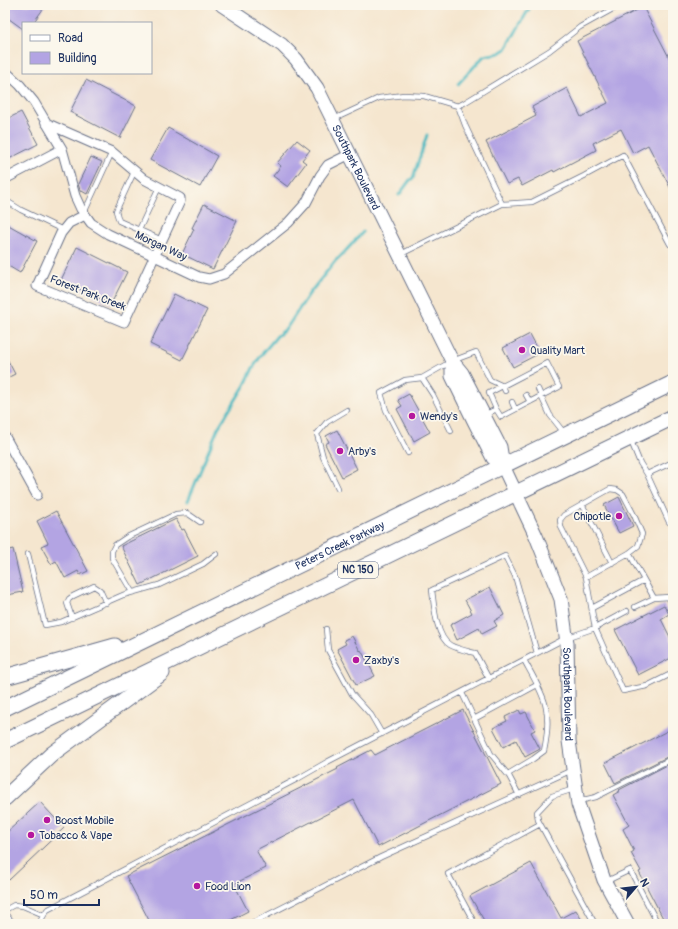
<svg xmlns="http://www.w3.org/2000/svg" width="678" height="929" viewBox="0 0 678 929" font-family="Pangolin,sans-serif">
	<rect width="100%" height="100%" fill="#fbf7ec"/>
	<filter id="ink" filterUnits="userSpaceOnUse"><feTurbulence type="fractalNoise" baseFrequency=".025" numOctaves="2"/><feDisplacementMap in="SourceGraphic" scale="8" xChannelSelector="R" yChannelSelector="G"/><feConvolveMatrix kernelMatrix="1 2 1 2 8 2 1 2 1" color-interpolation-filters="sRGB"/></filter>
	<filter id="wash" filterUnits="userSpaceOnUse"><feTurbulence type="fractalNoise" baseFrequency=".012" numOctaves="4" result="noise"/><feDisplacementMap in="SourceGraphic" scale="16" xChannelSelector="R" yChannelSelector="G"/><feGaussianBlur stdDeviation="0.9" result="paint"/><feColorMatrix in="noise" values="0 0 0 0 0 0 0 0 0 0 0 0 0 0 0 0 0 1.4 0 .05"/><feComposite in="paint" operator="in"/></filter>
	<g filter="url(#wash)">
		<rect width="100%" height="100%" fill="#f5e6cf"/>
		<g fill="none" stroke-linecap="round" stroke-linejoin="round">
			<path stroke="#47b7bf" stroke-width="3" d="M 458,84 L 484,56 L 500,53 L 506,49 L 530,7 L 532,5
				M 399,195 L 410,180 L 413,178 L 427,135
				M 188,501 L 218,428 L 245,385 L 253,368 L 262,354 L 277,336 L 286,329 L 309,294 L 336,260 L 339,258 L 363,232"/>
		</g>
		<g id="blocks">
			<path fill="#b3a4e3" d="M 5,5 L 46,5 L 33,23 L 23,23 L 23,29 L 5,16 Z
				M 643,7 L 673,65 L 673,193 L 648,145 L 633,153 L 621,129 L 593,143 L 596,150 L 554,172 L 553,170 L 522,186 L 518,179 L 507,184 L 486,142 L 536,116 L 532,107 L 567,88 L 581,117 L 608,103 L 577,41 Z
				M 86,80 L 136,106 L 120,138 L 70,112 Z
				M 21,112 L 38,144 L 5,161 L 5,120 Z
				M 168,128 L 217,156 L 200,187 L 150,160 Z
				M 297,140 L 310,150 L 302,160 L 306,163 L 288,187 L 273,176 L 281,166 L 277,163 Z
				M 91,157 L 102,162 L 87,194 L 80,190 L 78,184 Z
				M 204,204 L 237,221 L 213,269 L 182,254 L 194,229 L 192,228 Z
				M 5,223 L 37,241 L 20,273 L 5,264 Z
				M 77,247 L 127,272 L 111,304 L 61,280 Z
				M 174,294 L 207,310 L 182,360 L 150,344 Z
				M 530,334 L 540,353 L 513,367 L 503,348 Z
				M 5,355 L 15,374 L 5,379 Z
				M 409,394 L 430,432 L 414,441 L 397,409 L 402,406 L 398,400 Z
				M 337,430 L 357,469 L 342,477 L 325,444 L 329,442 L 326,436 Z
				M 619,497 L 633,526 L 619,533 L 604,505 Z
				M 56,511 L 88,571 L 80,575 L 78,571 L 65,578 L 56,561 L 51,564 L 41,546 L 48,543 L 37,521 Z
				M 176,519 L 182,530 L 184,529 L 198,556 L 140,585 L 121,546 Z
				M 13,549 L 23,592 L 7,595 L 5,587 L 5,551 Z
				M 490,587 L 504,615 L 494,621 L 497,626 L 482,634 L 479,628 L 457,640 L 450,625 L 472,613 L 465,600 Z
				M 664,605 L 669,614 L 661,619 L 673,643 L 673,657 L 638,675 L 615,630 Z
				M 352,636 L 360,651 L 361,650 L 375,676 L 356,685 L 337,649 L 346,644 L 344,640 Z
				M 463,710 L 501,784 L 378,847 L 354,800 L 256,850 L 266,868 L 234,884 L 248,911 L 223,924 L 151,924 L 126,876 L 338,769 L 337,768 L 371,750 L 375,755 Z
				M 519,710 L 521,714 L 526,712 L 535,730 L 531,732 L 540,749 L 525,757 L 516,740 L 503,747 L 493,728 L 507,721 L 505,717 Z
				M 673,728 L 673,754 L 615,783 L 605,763 Z
				M 673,762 L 673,924 L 666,924 L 639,872 L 641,871 L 631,853 L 634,851 L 623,829 L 629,825 L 613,795 L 620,791 L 619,790 Z
				M 40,802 L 64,828 L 9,880 L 5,876 L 5,834 Z
				M 531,863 L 561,918 L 576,910 L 584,924 L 486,924 L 470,896 Z"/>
		</g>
	</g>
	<g filter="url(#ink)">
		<use href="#blocks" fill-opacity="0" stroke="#676f86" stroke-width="1"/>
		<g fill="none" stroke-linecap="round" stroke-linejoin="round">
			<defs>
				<path id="lane" d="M 458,106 L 465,125 L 502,204
					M 334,119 L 379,98 L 404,95 L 424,96 L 458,106 L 464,103 L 549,51 L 580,27 L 620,5
					M 134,172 L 116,211 L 119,221 L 162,240
					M 5,200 L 21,210 L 63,230
					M 84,213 L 112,152
					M 139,230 L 159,187
					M 401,254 L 502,204 L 532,202 L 584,176 L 623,155 L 670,244
					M 422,378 L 452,361 L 476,352 L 490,380 L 503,386 L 505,391
					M 526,395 L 530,402
					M 512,402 L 515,409
					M 496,409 L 489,393 L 547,363 L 559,387 L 541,396 L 538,389
					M 485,415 L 496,409 L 501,417 L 541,396 L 550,415 L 565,434
					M 631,441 L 640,463 L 647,474 L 673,462
					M 408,453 L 386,410 L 381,393 L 405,380 L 422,378 L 433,395 L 451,431
					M 647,474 L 669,522 L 673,523
					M 338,488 L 323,457 L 317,434 L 327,422 L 347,410
					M 582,504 L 612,563
					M 629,553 L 654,598
					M 28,554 L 45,625 L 61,622 L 123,595 L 159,585 L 203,564 L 216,554
					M 586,577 L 629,553 L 638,546 L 642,534 L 634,515 L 623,494 L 617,490 L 610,489 L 564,515 L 560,520 L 561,527 L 586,577 L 595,628 L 623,691 L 647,686 L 673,673
					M 132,592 L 112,558 L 112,551 L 115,545 L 127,537 L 176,514 L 187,513 L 200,522
					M 635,607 L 654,598 L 669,597 L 673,607
					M 592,608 L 644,580
					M 72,618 L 67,603 L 69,599 L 73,596 L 94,586 L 100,590 L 106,603
					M 326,629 L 328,650 L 352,694 L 371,715 L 382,734
					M 489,679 L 475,653 C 467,651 457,649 450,645 C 436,637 434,605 432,590 L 505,556 L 515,576 L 537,653
					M 462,693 L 491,754 L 509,776 L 519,795
					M 474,719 L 537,685
					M 508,774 L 533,759 L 544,751 C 547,737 549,722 546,708 C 544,694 531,673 524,660
					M 574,789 L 552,796 L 537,812 L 538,820 L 595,924
					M 579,801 L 596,797 L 673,758
					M 607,881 L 630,870 L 658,924
					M 5,910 L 14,905 L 23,906 L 44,915
					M 5,914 L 14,924
					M 41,924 L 41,920 L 47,910 L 299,778 L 327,762 L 566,638 L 595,628 L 627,611
					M 250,924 L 381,857 L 572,770
					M 475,924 L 448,874 L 540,824"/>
				<path id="street" d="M 5,71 L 20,85 L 34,102 L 62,149 L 75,196 L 81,209 L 91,223 L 108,234 L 199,277 L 209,279 L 224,274 L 288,223 L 306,203 L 320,176 L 328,165 L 350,154
					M 46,123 L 112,152 L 144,179 L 180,198 L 180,201 L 124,322 L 37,286 L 61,233 L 69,223 L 85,215
					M 5,179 L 62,149
					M 5,437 L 37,495"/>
				<g id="secondary">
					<path id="s1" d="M 222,5 L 282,45 L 296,59 L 317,88 L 452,361 L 462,373 L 500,447 L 503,466 L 536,536 L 561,599 L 567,643 L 569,741 L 578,804 L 604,880 L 628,924"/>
					<path d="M 452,361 L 452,376 L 474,421 L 493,458 L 503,466"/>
				</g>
				<g id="primary">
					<path d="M 5,677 L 115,646"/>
					<path id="s2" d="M 5,708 L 673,383"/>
					<path d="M 5,741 L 673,417"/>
					<path d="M 5,798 L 52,754 L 162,673"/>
				</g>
			</defs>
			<use href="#lane" stroke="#676f86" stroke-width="6"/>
			<use href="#street" stroke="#676f86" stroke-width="11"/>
			<use href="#secondary" stroke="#676f86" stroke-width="15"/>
			<use href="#primary" stroke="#676f86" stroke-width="17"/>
			<use href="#lane" stroke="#fff" stroke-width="4.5"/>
			<use href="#street" stroke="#fff" stroke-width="9"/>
			<use href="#secondary" stroke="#fff" stroke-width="13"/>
			<use href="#primary" stroke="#fff" stroke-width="15"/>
		</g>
	</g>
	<g fill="#b5179e" stroke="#fbf7ec" stroke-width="1.5">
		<circle cx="522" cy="350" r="4"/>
		<circle cx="412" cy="416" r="4"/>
		<circle cx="340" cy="451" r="4"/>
		<circle cx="619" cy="516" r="4"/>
		<circle cx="356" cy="660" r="4"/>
		<circle cx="47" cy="820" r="4"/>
		<circle cx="31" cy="835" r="4"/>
		<circle cx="197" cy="886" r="4"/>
	</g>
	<g text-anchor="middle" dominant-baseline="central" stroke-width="3.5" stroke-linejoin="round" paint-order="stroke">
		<rect fill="#fbf7ec" stroke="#5e6b89" stroke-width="1" x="338" y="562" width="40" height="16" rx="3"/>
		<g font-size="10" font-weight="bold" fill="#1b2f5e">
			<text x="358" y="570">NC 150</text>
		</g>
		<g font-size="11" fill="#1b2f5e" stroke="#fbf7ec">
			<text stroke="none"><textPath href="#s1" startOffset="216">Southpark Boulevard</textPath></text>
			<text transform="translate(161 246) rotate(25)">Morgan Way</text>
			<text transform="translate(88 293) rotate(21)">Forest Park Creek</text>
			<text stroke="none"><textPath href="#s2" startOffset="372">Peters Creek Parkway</textPath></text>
			<text stroke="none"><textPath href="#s1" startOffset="791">Southpark Boulevard</textPath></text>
		</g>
		<g font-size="11" fill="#1b2f5e" stroke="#fbf7ec" text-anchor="start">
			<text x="530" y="350">Quality Mart</text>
			<text x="420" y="416">Wendy's</text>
			<text x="348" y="451">Arby's</text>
			<text x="611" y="516" text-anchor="end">Chipotle</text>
			<text x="364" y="660">Zaxby's</text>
			<text x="55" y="820">Boost Mobile</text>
			<text x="39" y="835">Tobacco &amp; Vape</text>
			<text x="205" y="886">Food Lion</text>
		</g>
	</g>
	<rect width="678" height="929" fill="none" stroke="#fbf7ec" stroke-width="20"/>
	<rect x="22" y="22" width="130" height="52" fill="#fbf7ec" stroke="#a1a7b3"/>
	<rect x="30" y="35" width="20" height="6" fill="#ffffff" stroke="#a1a7b3"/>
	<text x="58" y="42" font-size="12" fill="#1b2f5e">Road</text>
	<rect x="30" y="52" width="20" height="12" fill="#b3a4e3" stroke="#a1a7b3"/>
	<text x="58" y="62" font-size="12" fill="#1b2f5e">Building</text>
	<g transform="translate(636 887) rotate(62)" stroke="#fbf7ec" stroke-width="3" paint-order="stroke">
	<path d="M0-3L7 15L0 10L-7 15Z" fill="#1b2f5e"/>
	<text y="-6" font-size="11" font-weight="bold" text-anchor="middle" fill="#1b2f5e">N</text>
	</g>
	<path d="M24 899v6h75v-6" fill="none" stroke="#1b2f5e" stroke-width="2"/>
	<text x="30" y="899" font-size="12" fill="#1b2f5e" stroke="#fbf7ec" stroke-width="3" paint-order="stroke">50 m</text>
</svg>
